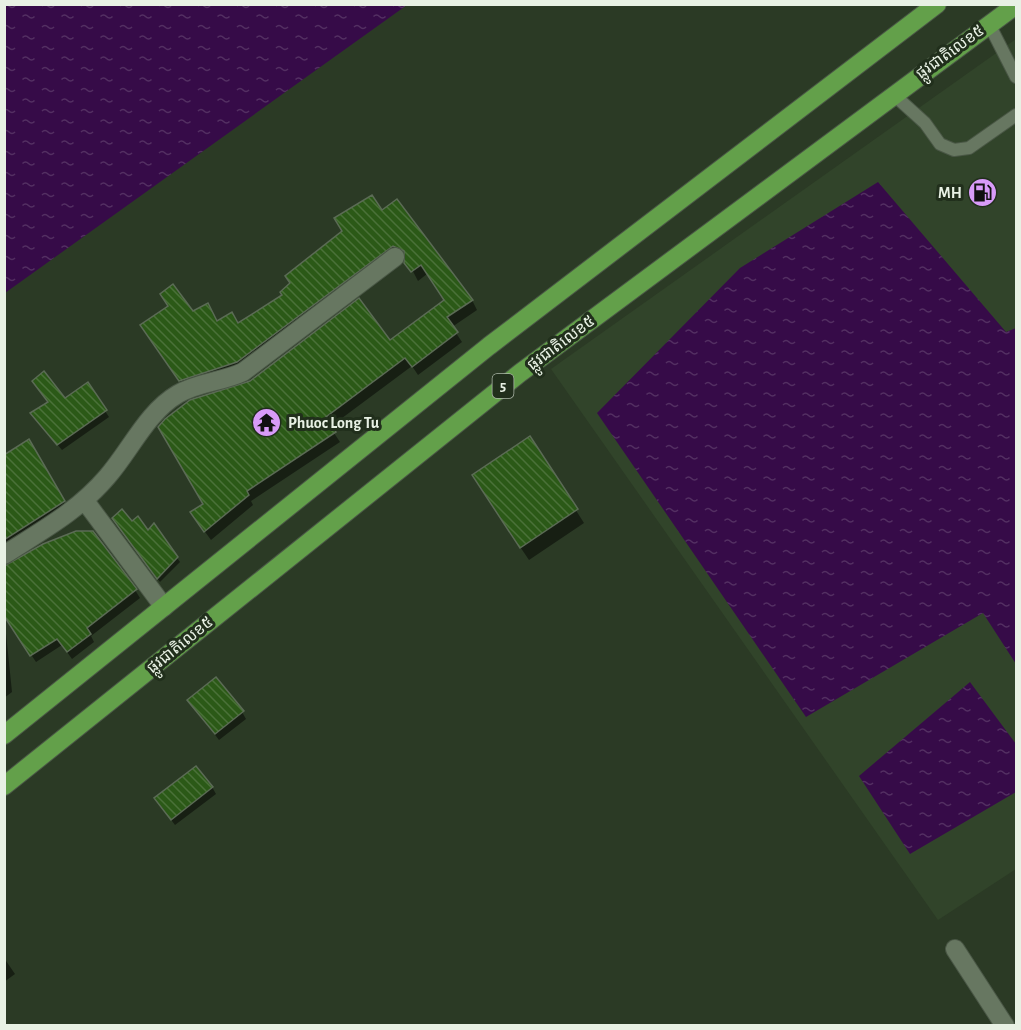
<svg xmlns="http://www.w3.org/2000/svg" width="1021" height="1030" viewBox="0 0 1021 1030" font-family="'Alegreya Sans','Noto Sans Khmer',sans-serif">
	<defs>
		<pattern id="water-ripples" width="26" height="14" patternUnits="userSpaceOnUse" patternTransform="scale(1.5)"><rect width="26" height="14" fill="#360b48"/><path d="M2 4q2-2 4 0t4 0M15 11q2-2 4 0t4 0" fill="none" stroke="#532f62"/></pattern>
		<pattern id="building-back-hatch" width="6" height="6" patternUnits="userSpaceOnUse" patternTransform="scale(1.5)"><rect width="6" height="6" fill="#2b5917"/><path d="M-1 5l2 2M0 0l6 6M5-1l2 2" fill="none" stroke="#4a7139"/></pattern>
	</defs>
	<rect width="100%" height="100%" fill="#2b3a25"/>
	<path fill="#31442a" d="M 1016,39 L 1016,869 L 938,920 L 551,369 Z"/>
	<path fill="url(#water-ripples)" d="M 5,4 L 407,4 L 407,5 L 5,293 Z
		M 878,182 L 1006,332 L 1016,328 L 1016,664 L 983,613 L 806,717 L 597,413 L 740,268 Z
		M 970,682 L 1016,744 L 1016,792 L 910,854 L 859,776 Z"/>
	<path fill="#0007" d="M 382,212 L 472,300 L 477,310 L 452,327 L 462,342 L 418,375 L 412,366 L 330,427 L 340,442 L 251,501 L 253,505 L 211,540 L 198,522 L 205,504 L 390,342 L 445,301 L 427,274 L 418,281 L 406,258 L 399,255 L 243,372 L 185,390 L 148,335 L 169,307 L 217,322 L 238,325 L 283,295 Z
		M 65,400 L 105,411 L 109,417 L 62,450 L 36,419 Z
		M 530,438 L 584,523 L 529,560 L 481,489 Z
		M 28,441 L 68,509 L 4,549 L 4,469 Z
		M 116,523 L 131,523 L 148,532 L 154,526 L 180,562 L 160,582 Z
		M 135,590 L 140,598 L 91,636 L 94,642 L 72,659 L 62,645 L 36,662 L 4,614 Z
		M 4,614 L 12,692 L 4,698 Z
		M 193,706 L 242,712 L 246,719 L 219,740 Z
		M 212,787 L 216,794 L 175,825 L 160,805 Z
		M 4,958 L 15,974 L 4,982 Z"/>
	<path fill="url(#building-back-hatch)" stroke="#5b6b55" stroke-width="1.5" d="M 372,195 L 382,210 L 397,199 L 473,300 L 447,317 L 458,332 L 412,367 L 405,358 L 326,417 L 336,432 L 247,491 L 249,495 L 204,532 L 190,512 L 203,504 L 158,427 L 165,419 L 190,400 L 250,381 L 359,298 L 390,340 L 444,300 L 421,265 L 411,272 L 404,263 L 404,251 L 393,246 L 237,362 L 179,381 L 140,325 L 168,306 L 160,294 L 173,284 L 193,311 L 208,303 L 217,321 L 232,312 L 238,323 L 282,295 L 280,292 L 290,283 L 285,276 L 342,231 L 334,218 Z
		M 44,371 L 65,398 L 88,382 L 107,410 L 57,445 L 30,413 L 48,402 L 32,381 Z
		M 530,436 L 578,509 L 520,548 L 472,475 Z
		M 29,439 L 65,501 L 4,540 L 4,455 Z
		M 122,509 L 132,521 L 138,516 L 148,530 L 154,523 L 178,557 L 157,579 L 112,518 Z
		M 76,531 L 93,531 L 137,589 L 87,628 L 91,634 L 67,652 L 57,639 L 30,656 L 4,616 L 4,566 L 43,544 Z
		M 216,677 L 244,711 L 215,734 L 187,700 Z
		M 196,766 L 213,787 L 171,820 L 154,798 Z"/>
	<g fill="none" stroke-linecap="round" stroke-linejoin="round">
		<defs>
			<path id="service" d="M 989,24 L 1016,77
				M 893,94 L 925,123 L 940,144 L 954,150 L 969,148 L 1016,115"/>
			<path id="minor" d="M 85,501 L 164,607
				M 4,555 C 41,531 78,511 107,477 C 130,451 147,412 178,394 C 198,382 222,382 243,372 L 395,257
				M 955,949 L 1005,1026"/>
			<path id="trunk" d="M 4,735 L 489,346 L 937,4
				M 4,786 L 520,373 L 1016,5"/>
		</defs>
		<use href="#service" stroke="#4a5746" stroke-width="14"/>
		<use href="#minor" stroke="#4a5746" stroke-width="20"/>
		<use href="#trunk" stroke="#4a5746" stroke-width="20"/>
		<use href="#service" stroke="#677761" stroke-width="12"/>
		<use href="#minor" stroke="#677761" stroke-width="18"/>
		<use href="#trunk" stroke="#63a04a" stroke-width="18"/>
	</g>
	<defs>
		<symbol id="fuel-disc" viewBox="-11 -11 22 22"><circle r="9.5" fill="#d89bf8" stroke="#212f1c"/><path d="M-5.5-6h7V0h2V4h1.3V-2.5L3-4.5l.8-.8L6-3V5H2.5V1h-1V6h-7ZM-4.2-4.7v3.2H.2V-4.7Z" fill="#111"/></symbol>
		<symbol id="temple-disc" viewBox="-11 -11 22 22"><circle r="9.5" fill="#d89bf8" stroke="#212f1c"/><path d="M0-6L5-2H3V0L6.5 2.5H4V6H1.5V3h-3V6H-4V2.5H-6.5L-3 0V-2H-5Z" fill="#111"/></symbol>
	</defs>
	<g fill-rule="evenodd">
		<use href="#fuel-disc" x="966" y="176" width="33" height="33"/>
		<use href="#temple-disc" x="250" y="406" width="33" height="33"/>
	</g>
	<g text-anchor="middle" dominant-baseline="central" stroke-width="6" stroke-linejoin="round" paint-order="stroke">
		<rect fill="#212f1c" stroke="#acb7a8" stroke-width="1.5" x="492.5" y="374" width="21" height="24" rx="4.5"/>
		<g font-size="15" font-weight="bold" fill="#e8f1e4">
			<text x="503" y="386">5</text>
		</g>
		<g font-size="16" fill="#e8f1e4" stroke="#212f1c">
			<text transform="translate(950 52) rotate(-36)">ផ្លូវជាតិលេខ៥</text>
			<text transform="translate(561 343) rotate(-37)">ផ្លូវជាតិលេខ៥</text>
			<text transform="translate(180 645) rotate(-39)">ផ្លូវជាតិលេខ៥</text>
		</g>
		<g font-size="16" font-weight="bold" fill="#e8f1e4" stroke="#212f1c" text-anchor="end">
			<text x="962" y="193">MH</text>
			<text x="288" y="423" text-anchor="start">Phuoc Long Tu</text>
		</g>
	</g>
	<rect width="1021" height="1030" fill="none" stroke="#e8f1e4" stroke-width="12"/>
</svg>
